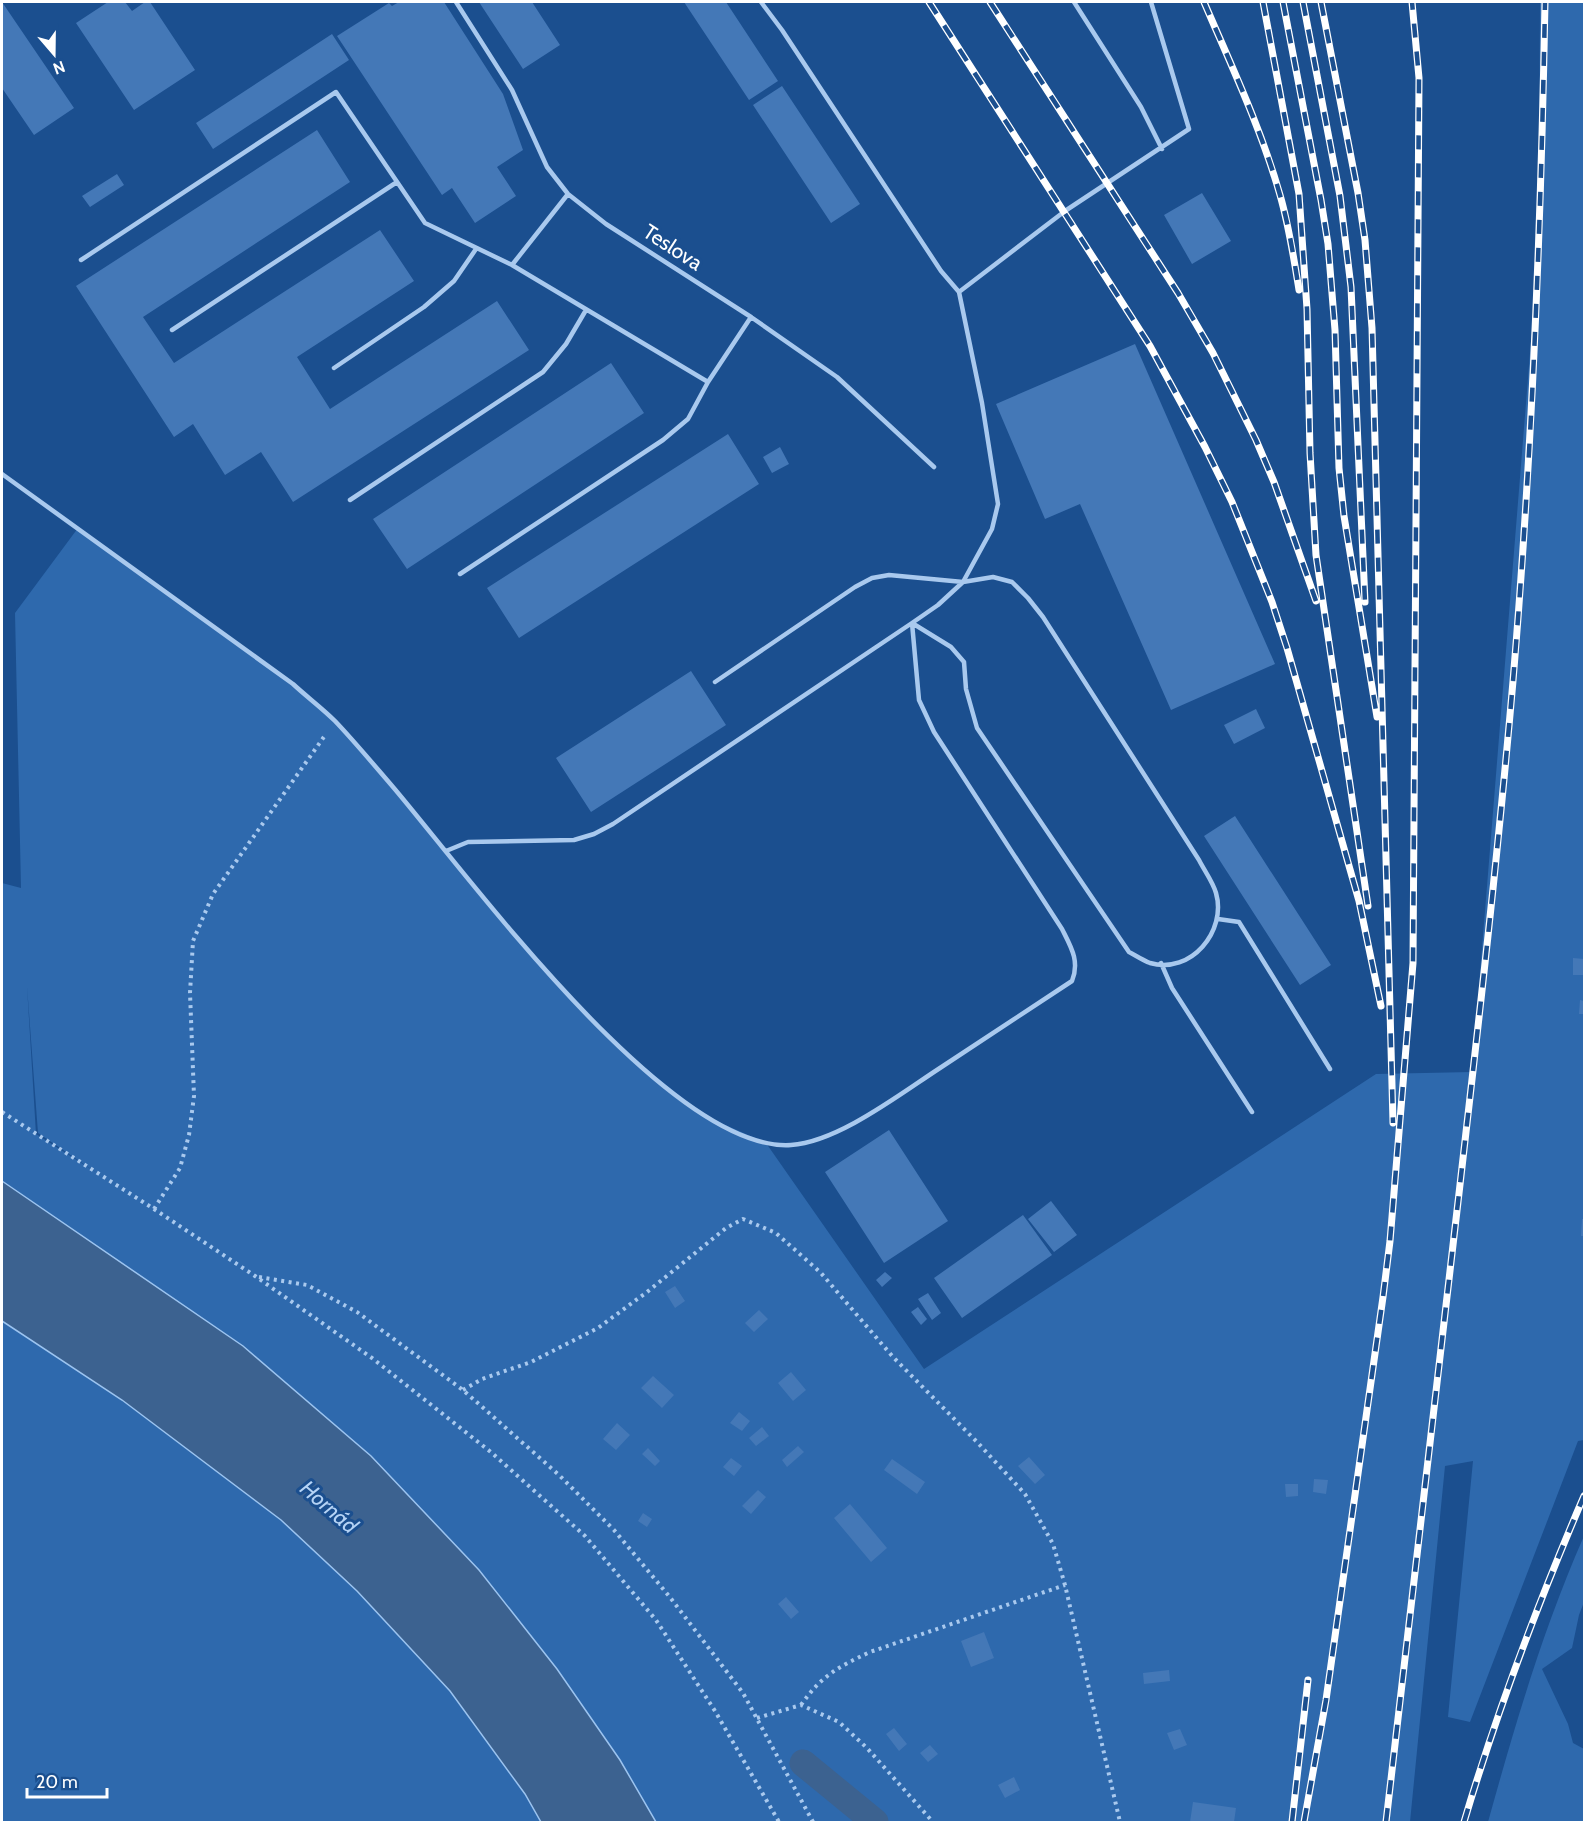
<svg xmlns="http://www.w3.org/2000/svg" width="1586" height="1824" viewBox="0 0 1586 1824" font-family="Cabin,sans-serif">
	<rect width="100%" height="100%" fill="#1b4f8f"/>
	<path fill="#2e69ad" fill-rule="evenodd" d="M 1540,2 L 1584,2 L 1584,1440 L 1578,1441 L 1470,1722 L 1448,1717 L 1473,1461 L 1445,1466 L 1410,1822 L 656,1822 L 620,1760 L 479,1570 L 371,1456 L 243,1346 L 2,1181 L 2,883 L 21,888 L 15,613 L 78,528 L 293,684 L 335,721 L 540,964 L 609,1039 L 705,1116 L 766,1143 L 924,1369 L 1376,1074 L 1472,1072 L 1539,242 ZM 27,986 L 38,1133 L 97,1173 L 36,1134 Z
		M 2,1321 L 122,1400 L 281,1520 L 357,1591 L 450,1691 L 525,1794 L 541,1822 L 2,1822 Z
		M 1584,1536 L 1584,1602 L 1579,1615 L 1572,1648 L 1542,1669 L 1568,1724 L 1573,1743 L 1584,1749 L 1584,1822 L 1488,1822 C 1515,1725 1543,1629 1584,1536 Z"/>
	<path fill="#3c6290" stroke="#9cc4f0" stroke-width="1.5" d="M 2,1181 L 243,1346 L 371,1456 L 479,1570 L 557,1669 L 620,1760 L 656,1822 L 541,1822 L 525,1794 L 450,1691 L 357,1591 L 281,1520 L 122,1400 L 2,1321 Z"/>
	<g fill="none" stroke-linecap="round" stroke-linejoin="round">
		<path stroke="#3c6290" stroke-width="27" d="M 803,1763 L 875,1822"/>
	</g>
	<path fill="#4478b7" d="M 2,2 L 74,108 L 34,135 L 2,88 Z
		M 108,2 L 125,2 L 132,11 L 145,2 L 150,2 L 195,70 L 134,110 L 76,23 Z
		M 399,2 L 444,2 L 503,94 L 523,150 L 497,167 L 516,196 L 475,223 L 452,188 L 442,195 L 337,36 L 389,3 L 392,6 Z
		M 479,2 L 532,2 L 560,45 L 523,69 Z
		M 684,2 L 726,2 L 778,81 L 749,100 Z
		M 332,34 L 349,60 L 213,149 L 196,123 Z
		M 782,86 L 860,204 L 831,223 L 753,105 Z
		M 317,130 L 350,182 L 143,317 L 174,363 L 380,230 L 414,281 L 297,357 L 330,409 L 497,301 L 529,350 L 293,502 L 261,452 L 225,475 L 193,424 L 174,437 L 76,286 Z
		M 117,174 L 124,185 L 90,207 L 82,196 Z
		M 1202,193 L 1231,241 L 1192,264 L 1164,215 Z
		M 1135,344 L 1275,664 L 1171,710 L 1080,504 L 1045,519 L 996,404 Z
		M 611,363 L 644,413 L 407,569 L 373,519 Z
		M 728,434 L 759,484 L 519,638 L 487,588 Z
		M 780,447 L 789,464 L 772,473 L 763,457 Z
		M 691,671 L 726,725 L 591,812 L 556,758 Z
		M 1256,709 L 1265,728 L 1234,744 L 1224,725 Z
		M 1235,816 L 1331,965 L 1300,985 L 1204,836 Z
		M 1573,958 L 1584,959 L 1584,975 L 1573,975 Z
		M 1580,1000 L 1584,1001 L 1584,1014 L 1579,1014 Z
		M 889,1130 L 948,1221 L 884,1263 L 825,1172 Z
		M 1051,1201 L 1077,1235 L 1054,1252 L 1028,1219 Z
		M 1023,1215 L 1052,1255 L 962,1318 L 934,1278 Z
		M 1582,1219 L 1584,1219 L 1584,1236 L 1581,1236 Z
		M 885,1272 L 892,1278 L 882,1287 L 876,1280 Z
		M 675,1286 L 685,1301 L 675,1308 L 665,1292 Z
		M 928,1293 L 941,1313 L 932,1320 L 918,1299 Z
		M 918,1307 L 927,1319 L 921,1325 L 911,1312 Z
		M 759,1310 L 768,1319 L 754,1332 L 745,1323 Z
		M 791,1372 L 806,1390 L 793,1401 L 778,1383 Z
		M 653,1376 L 674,1395 L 662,1408 L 641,1388 Z
		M 739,1412 L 750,1421 L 742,1431 L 730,1423 Z
		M 617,1423 L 630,1435 L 616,1450 L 603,1439 Z
		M 762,1427 L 769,1436 L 756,1446 L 749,1438 Z
		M 798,1446 L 804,1452 L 787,1467 L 782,1460 Z
		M 648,1448 L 660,1461 L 655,1466 L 642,1454 Z
		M 1029,1457 L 1045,1475 L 1035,1484 L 1018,1466 Z
		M 731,1458 L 742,1466 L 734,1476 L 723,1467 Z
		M 892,1459 L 925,1482 L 917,1494 L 884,1470 Z
		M 1314,1479 L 1328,1480 L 1326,1494 L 1313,1492 Z
		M 1285,1484 L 1298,1484 L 1298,1496 L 1286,1497 Z
		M 758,1490 L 766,1497 L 751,1514 L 742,1506 Z
		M 850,1504 L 887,1548 L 871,1562 L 834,1518 Z
		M 643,1513 L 652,1519 L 647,1527 L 638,1521 Z
		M 786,1597 L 799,1612 L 791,1619 L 778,1604 Z
		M 984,1632 L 994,1658 L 971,1667 L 961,1641 Z
		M 1169,1670 L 1170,1681 L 1144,1684 L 1143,1673 Z
		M 894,1728 L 907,1744 L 899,1751 L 886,1734 Z
		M 1180,1729 L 1187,1745 L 1174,1750 L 1167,1733 Z
		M 930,1745 L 938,1754 L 928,1762 L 920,1753 Z
		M 1014,1777 L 1020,1790 L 1005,1798 L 998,1785 Z
		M 1193,1802 L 1236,1808 L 1234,1822 L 1190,1822 Z"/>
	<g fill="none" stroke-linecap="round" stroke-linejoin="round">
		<path stroke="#a9c9ee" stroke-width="4" stroke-dasharray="3 4.5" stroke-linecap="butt" d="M 2,1112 L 154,1209 L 255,1276 L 372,1358 L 492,1453 L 585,1536 L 656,1620 L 715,1711 L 779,1822
			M 154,1209 L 180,1168 L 189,1135 L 194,1096 L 190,993 L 193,941 L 213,894 L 326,734
			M 259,1277 L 307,1285 L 357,1312 L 463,1390 L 559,1475 L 614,1530 L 669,1596 L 743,1693 L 813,1822
			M 463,1390 L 482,1379 L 531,1362 L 598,1328 L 647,1292 L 726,1228 L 743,1219 L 776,1233 L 821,1273 L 893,1357 L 978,1443 L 1025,1494 L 1053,1544 L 1065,1585 L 1120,1822
			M 801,1705 C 821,1676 838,1667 870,1652 L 1065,1585
			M 757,1718 L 801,1705 L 839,1722 L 867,1748 L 933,1822"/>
		<path stroke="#a9c9ee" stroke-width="4.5" d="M 456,2 L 512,90 L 547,167 L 568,194 L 606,224 L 751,317 L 837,377 L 934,467
			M 1074,2 L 1141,107 L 1162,149
			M 81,260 L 336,92 L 425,223 L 512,265 L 568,194
			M 959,292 L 1065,211 L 1189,129 L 1151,2
			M 172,330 L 397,182
			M 334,368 L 424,307 L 454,281 L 476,249
			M 708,382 L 751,317
			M 2,474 L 293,684 C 307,697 322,708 335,721 C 355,742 374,765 393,787 C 468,875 670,1153 791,1145 C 838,1142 900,1094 940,1068 C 984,1039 1028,1010 1072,981 C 1080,961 1071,947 1062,929 L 934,732 L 919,700 L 912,623 L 938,605 L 963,582 L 992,529 L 998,504 L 982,403 L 959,292 L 941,271 L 782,30 L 761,2
			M 350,500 L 543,372 L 566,344 L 586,310
			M 460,574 L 663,440 L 688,419 L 708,382 L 512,265
			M 446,851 L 468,842 L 574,840 L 594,834 L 613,824 L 912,623 L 951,647 L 964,662 L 966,689 L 977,728 L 1129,952 C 1135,955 1142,960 1150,963 C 1191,975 1227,931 1216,893 C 1213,882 1204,870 1199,860 L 1043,617 L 1028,598 L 1012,582 L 993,577 L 963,582 L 889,575 L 872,578 L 855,587 L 715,682
			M 1218,919 L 1239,922 L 1330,1069
			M 1161,963 L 1172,988 L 1252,1112"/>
		<defs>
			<path id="rail" d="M 929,2 L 1150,346 L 1205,447 L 1232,502 L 1272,602 L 1287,648 L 1359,901 L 1381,1006
				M 990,2 L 1178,293 L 1213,353 L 1256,440 L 1274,482 L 1316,601
				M 1204,2 C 1231,65 1261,128 1280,195 C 1289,226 1294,259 1299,290
				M 1263,2 L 1299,194 L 1307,309 L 1310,453 L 1316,555 L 1368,906
				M 1283,2 L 1321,200 L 1328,244 L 1335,330 L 1339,468 L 1344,516 L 1377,717
				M 1303,2 L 1340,196 L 1351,287 L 1365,602
				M 1321,2 L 1358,193 L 1365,240 L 1372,328 L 1393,1123
				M 1292,1822 L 1308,1680
				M 1304,1822 L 1326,1700 L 1383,1297 L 1390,1241 L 1413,963 L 1419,78 L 1412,2
				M 1386,1822 C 1410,1616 1434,1409 1458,1202 C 1478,1028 1498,855 1513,681 C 1532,455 1541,228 1545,2
				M 1464,1822 C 1497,1711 1538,1603 1584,1496"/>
		</defs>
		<use href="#rail" stroke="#fff" stroke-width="7"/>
		<use href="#rail" stroke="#1b4f8f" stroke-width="4.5" stroke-dasharray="14" stroke-linecap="butt"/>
	</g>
	<g text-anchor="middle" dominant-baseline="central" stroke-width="6" stroke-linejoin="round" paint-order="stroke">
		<g font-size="21" fill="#fff" stroke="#1b4f8f">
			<text transform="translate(673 247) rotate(33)">Teslova</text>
		</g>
		<g font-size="22" font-style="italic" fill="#b5d3f5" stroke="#1b4f8f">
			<text transform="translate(329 1507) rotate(41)">Hornád</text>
		</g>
	</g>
	<rect width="1586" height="1824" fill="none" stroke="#ffffff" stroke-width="6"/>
	<g transform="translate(54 54) rotate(160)" stroke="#1b4f8f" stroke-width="4.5" paint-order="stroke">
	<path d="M0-4.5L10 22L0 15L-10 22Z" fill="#ffffff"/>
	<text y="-9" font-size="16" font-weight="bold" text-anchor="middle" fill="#ffffff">N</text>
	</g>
	<path d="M27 1788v9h80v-9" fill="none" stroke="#ffffff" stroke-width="3"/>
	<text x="36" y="1788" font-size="18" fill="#ffffff" stroke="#1b4f8f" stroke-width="4.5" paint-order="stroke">20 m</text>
</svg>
